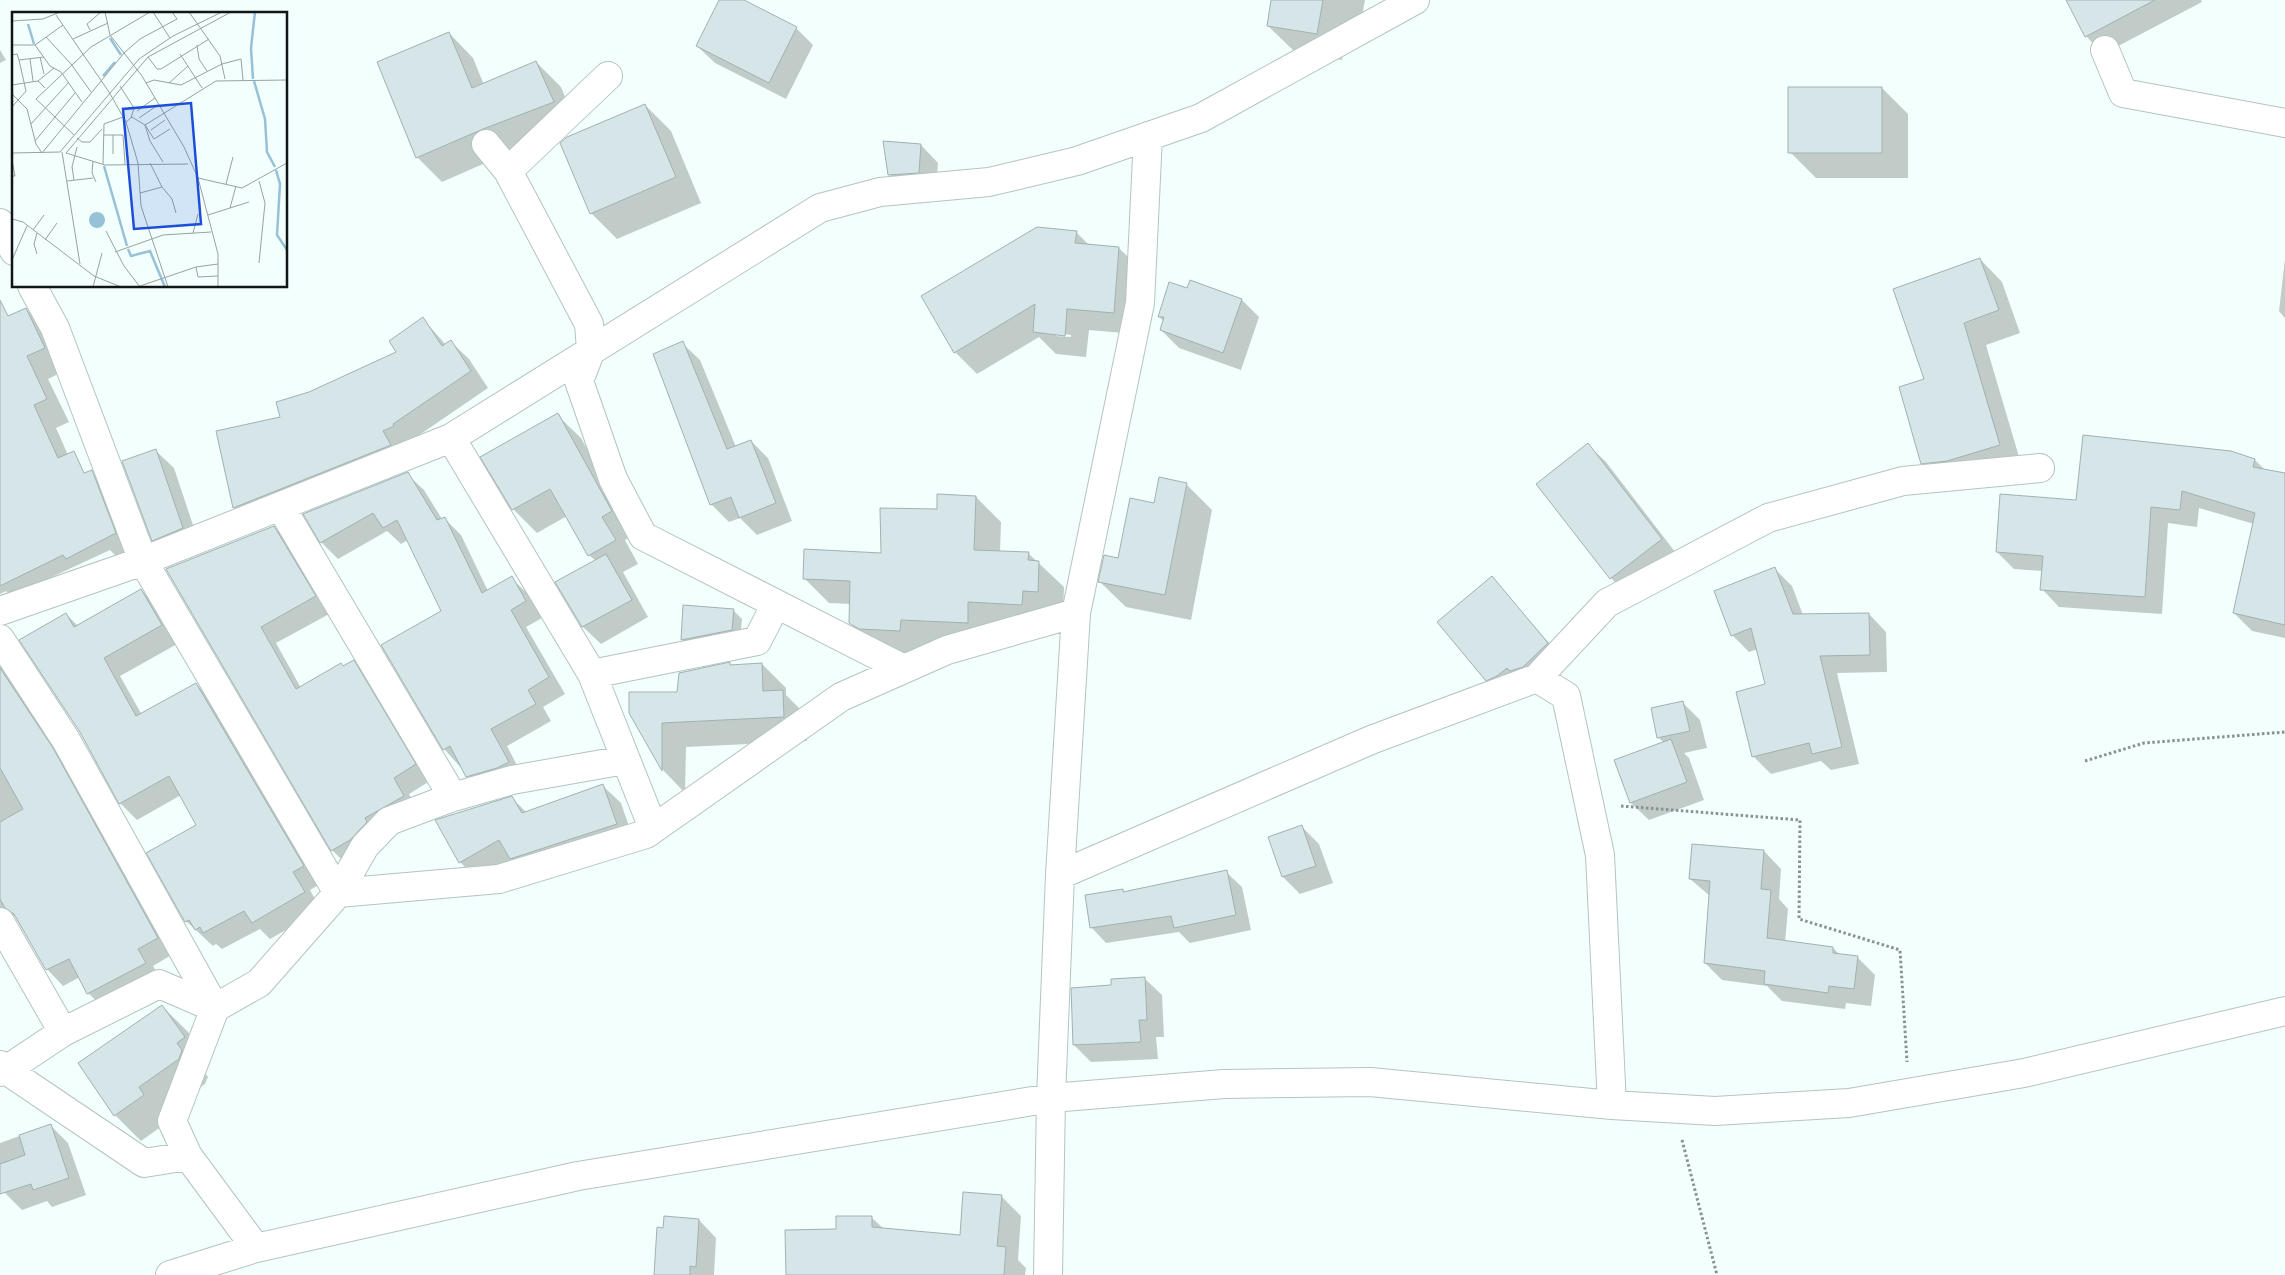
<svg xmlns="http://www.w3.org/2000/svg" width="2285" height="1275" viewBox="0 0 2285 1275" font-family="'DM Sans',sans-serif">
	<rect width="100%" height="100%" fill="#f2fffc"/>
	<path fill="#0003" fill-rule="evenodd" d="M 720,0 L 741,0 L 796,28 L 813,45 L 786,99 L 715,63 L 697,46 Z
		M 1272,0 L 1365,0 L 1360,27 L 1348,25 L 1342,60 L 1294,51 L 1268,26 Z
		M 2067,0 L 2201,0 L 2202,2 L 2103,54 L 2086,36 Z
		M 449,33 L 473,58 L 484,85 L 536,62 L 561,87 L 577,126 L 508,153 L 442,182 L 417,157 Z
		M 0,50 L 6,60 L 0,63 Z
		M 1882,88 L 1908,114 L 1908,178 L 1816,178 L 1790,152 Z
		M 645,105 L 671,131 L 701,203 L 617,239 L 591,213 Z
		M 921,145 L 938,163 L 936,190 L 907,192 L 889,174 Z
		M 1076,232 L 1090,246 L 1119,248 L 1141,270 L 1135,334 L 1089,330 L 1086,357 L 1056,354 L 1039,337 L 977,374 L 955,352 ZM 1056,333 L 1071,335 L 1071,337 L 1056,336 Z
		M 1980,259 L 2002,282 L 2020,333 L 1986,345 L 2022,467 L 1945,485 L 1923,463 L 1926,380 Z
		M 2285,259 L 2285,318 L 2279,311 Z
		M 1188,290 L 1242,300 L 1259,317 L 1241,370 L 1179,348 L 1161,330 L 1164,321 L 1159,317 Z
		M 0,308 L 9,317 L 26,309 L 48,331 L 66,370 L 48,379 L 69,422 L 56,428 L 76,473 L 0,471 Z
		M 423,319 L 446,345 L 451,342 L 469,359 L 488,388 L 409,442 L 252,525 L 234,508 L 218,432 L 282,418 L 309,393 L 398,352 Z
		M 682,343 L 700,360 L 736,447 L 751,441 L 768,458 L 792,521 L 757,535 L 740,518 L 729,522 L 711,504 L 654,355 Z
		M 557,415 L 581,438 L 635,535 L 625,540 L 638,564 L 623,572 L 648,617 L 601,644 L 583,627 L 557,583 L 596,561 L 589,555 L 567,516 L 537,533 L 513,509 Z
		M 1588,445 L 1606,462 L 1679,557 L 1628,596 L 1611,578 L 1537,484 Z
		M 156,451 L 174,468 L 200,546 L 171,557 L 153,540 Z
		M 2255,460 L 2265,470 L 2285,474 L 2285,638 L 2252,631 L 2234,613 L 2254,524 L 2199,508 L 2197,527 L 2168,523 L 2162,614 L 2059,607 L 2042,589 L 2043,571 L 2014,569 L 1997,552 L 2077,501 Z
		M 92,473 L 110,491 L 132,551 L 118,558 L 110,550 L 11,596 L 6,591 L 0,594 L 0,523 Z
		M 407,474 L 424,490 L 442,519 L 444,518 L 461,535 L 488,591 L 511,578 L 528,594 L 542,618 L 526,627 L 565,694 L 543,707 L 551,721 L 507,746 L 524,779 L 484,793 L 444,749 L 442,612 L 408,540 L 401,544 L 387,531 L 338,559 L 321,542 Z
		M 1186,484 L 1212,510 L 1191,620 L 1126,607 L 1100,582 L 1119,559 L 1155,505 Z
		M 976,497 L 1001,522 L 1000,552 L 1028,553 L 1064,587 L 1063,617 L 992,647 L 925,644 L 925,655 L 886,653 L 875,648 L 850,623 L 851,604 L 829,603 L 804,578 L 882,554 L 938,510 Z
		M 274,527 L 290,543 L 331,613 L 276,643 L 301,688 L 354,662 L 370,678 L 430,781 L 409,794 L 419,813 L 348,866 L 332,850 L 168,569 Z
		M 1775,569 L 1792,586 L 1803,615 L 1869,614 L 1886,632 L 1887,672 L 1837,673 L 1859,764 L 1831,770 L 1821,761 L 1771,774 L 1753,756 L 1766,685 L 1758,649 L 1749,652 L 1732,635 Z
		M 1492,578 L 1565,661 L 1504,697 L 1487,680 Z
		M 141,590 L 158,607 L 179,643 L 120,676 L 142,715 L 196,684 L 213,701 L 320,884 L 310,890 L 321,910 L 270,939 L 260,929 L 222,949 L 216,944 L 213,946 L 186,921 L 198,825 L 181,795 L 137,820 L 120,803 L 66,614 L 78,626 Z
		M 684,607 L 733,610 L 742,619 L 740,638 L 691,648 L 682,640 Z
		M 730,664 L 732,666 L 762,664 L 786,688 L 786,695 L 806,715 L 807,741 L 686,747 L 685,793 L 663,770 L 630,712 L 679,693 Z
		M 0,665 L 8,673 L 68,766 L 173,954 L 153,966 L 161,980 L 105,1009 L 88,993 L 80,977 L 63,986 L 47,969 L 14,915 L 0,922 Z
		M 1683,703 L 1700,720 L 1707,748 L 1684,753 L 1689,758 L 1704,800 L 1649,820 L 1631,803 L 1616,761 L 1664,743 L 1658,737 Z
		M 603,786 L 621,803 L 634,841 L 529,876 L 512,860 L 477,879 L 460,862 L 512,798 L 527,813 Z
		M 1302,827 L 1319,844 L 1333,883 L 1300,894 L 1283,877 Z
		M 1764,851 L 1781,869 L 1779,899 L 1788,909 L 1785,942 L 1833,948 L 1840,955 L 1858,958 L 1875,975 L 1871,1006 L 1846,1003 L 1845,1009 L 1782,1001 L 1767,986 L 1722,980 L 1705,963 L 1710,896 L 1690,879 Z
		M 1226,872 L 1242,887 L 1251,930 L 1190,943 L 1179,932 L 1106,943 L 1091,927 L 1123,891 L 1125,893 Z
		M 1144,978 L 1162,995 L 1164,1037 L 1156,1037 L 1158,1059 L 1091,1062 L 1074,1045 L 1113,987 Z
		M 162,1006 L 188,1032 L 210,1064 L 202,1069 L 208,1077 L 205,1084 L 164,1113 L 169,1121 L 141,1141 L 115,1115 Z
		M 50,1125 L 68,1143 L 86,1195 L 52,1207 L 47,1201 L 22,1210 L 4,1192 L 0,1180 L 0,1143 Z
		M 1001,1196 L 1021,1216 L 1018,1260 L 1026,1268 L 1025,1275 L 787,1275 L 837,1230 L 871,1217 L 884,1229 L 961,1237 Z
		M 699,1220 L 716,1238 L 714,1275 L 655,1275 L 664,1229 Z"/>
	<path fill="#d5e5e8" stroke="#a1b1b3" d="M 719,0 L 744,0 L 797,27 L 769,83 L 696,46 Z
		M 1271,0 L 1323,0 L 1317,34 L 1267,26 Z
		M 2066,0 L 2155,0 L 2085,37 Z
		M 449,32 L 472,88 L 536,61 L 554,102 L 483,129 L 416,158 L 377,62 Z
		M 1788,87 L 1882,87 L 1882,153 L 1788,153 Z
		M 645,104 L 676,177 L 590,214 L 560,143 L 567,137 Z
		M 883,141 L 921,144 L 919,173 L 888,175 Z
		M 1037,227 L 1077,231 L 1075,243 L 1119,247 L 1114,313 L 1067,309 L 1065,336 L 1033,332 L 1035,304 L 954,353 L 921,296 Z
		M 1980,258 L 1999,310 L 1964,323 L 2000,445 L 1947,461 L 1921,464 L 1899,387 L 1924,379 L 1893,289 Z
		M 1190,280 L 1242,299 L 1223,353 L 1160,330 L 1164,317 L 1158,317 L 1169,282 L 1187,288 Z
		M 0,300 L 8,316 L 26,308 L 45,348 L 27,356 L 47,399 L 34,405 L 58,458 L 74,451 L 84,473 L 92,470 L 116,533 L 66,559 L 63,555 L 0,586 Z
		M 423,317 L 442,346 L 451,340 L 471,371 L 393,424 L 394,426 L 383,431 L 391,445 L 233,508 L 216,431 L 280,417 L 276,402 L 309,392 L 396,352 L 389,341 Z
		M 683,341 L 727,449 L 751,440 L 776,503 L 739,518 L 731,497 L 710,505 L 653,354 Z
		M 558,413 L 612,511 L 602,517 L 616,540 L 588,556 L 550,489 L 512,510 L 480,457 Z
		M 2083,435 L 2231,451 L 2255,459 L 2253,467 L 2285,473 L 2285,625 L 2233,613 L 2255,513 L 2182,491 L 2180,510 L 2151,507 L 2145,597 L 2040,590 L 2043,556 L 1996,552 L 2000,494 L 2076,500 Z
		M 1588,443 L 1662,539 L 1610,579 L 1536,484 Z
		M 156,449 L 183,528 L 152,541 L 122,461 Z
		M 408,472 L 437,520 L 445,517 L 482,593 L 512,576 L 526,601 L 511,610 L 549,677 L 528,690 L 536,704 L 491,729 L 509,762 L 497,768 L 466,777 L 450,746 L 443,750 L 381,645 L 441,611 L 397,520 L 383,528 L 373,513 L 320,543 L 303,514 Z
		M 1159,477 L 1187,483 L 1165,595 L 1098,582 L 1104,555 L 1118,558 L 1130,498 L 1154,503 Z
		M 937,494 L 976,496 L 974,550 L 1029,552 L 1028,560 L 1039,561 L 1038,592 L 1023,591 L 1022,605 L 968,602 L 968,623 L 901,620 L 900,631 L 859,629 L 849,623 L 850,581 L 803,579 L 804,549 L 881,553 L 880,508 L 937,509 Z
		M 274,526 L 316,596 L 261,627 L 296,689 L 341,663 L 343,666 L 354,660 L 416,764 L 394,778 L 404,796 L 365,818 L 367,822 L 350,840 L 331,851 L 166,569 Z
		M 606,554 L 632,600 L 582,627 L 555,582 Z
		M 1775,567 L 1793,614 L 1869,613 L 1870,655 L 1820,656 L 1842,747 L 1812,754 L 1809,743 L 1752,757 L 1736,692 L 1765,684 L 1751,628 L 1731,636 L 1714,591 Z
		M 1492,576 L 1548,643 L 1523,667 L 1510,671 L 1507,668 L 1497,676 L 1486,681 L 1437,622 Z
		M 141,589 L 162,625 L 104,658 L 136,716 L 196,683 L 304,866 L 293,872 L 305,892 L 252,923 L 244,911 L 203,933 L 200,927 L 195,930 L 189,920 L 185,922 L 146,853 L 196,825 L 169,776 L 119,804 L 80,732 L 19,640 L 66,613 L 74,627 Z
		M 683,605 L 734,609 L 732,630 L 681,640 Z
		M 730,662 L 730,665 L 762,663 L 763,691 L 783,690 L 784,717 L 662,723 L 662,771 L 629,713 L 629,692 L 677,692 L 679,673 Z
		M 0,668 L 53,748 L 158,938 L 138,949 L 146,963 L 87,994 L 69,959 L 46,970 L 14,914 L 5,908 L 0,899 L 0,822 L 23,809 L 0,768 Z
		M 1683,701 L 1690,731 L 1657,738 L 1651,708 Z
		M 1671,739 L 1687,782 L 1630,803 L 1614,760 Z
		M 603,784 L 617,824 L 510,859 L 499,840 L 459,863 L 435,820 L 512,796 L 522,813 Z
		M 1302,825 L 1316,866 L 1282,877 L 1268,837 Z
		M 1692,844 L 1764,850 L 1761,889 L 1771,890 L 1767,938 L 1833,947 L 1833,953 L 1858,956 L 1854,989 L 1829,986 L 1828,993 L 1764,984 L 1765,971 L 1704,963 L 1710,881 L 1689,879 Z
		M 1227,870 L 1236,915 L 1174,928 L 1171,916 L 1090,928 L 1085,895 L 1123,889 L 1123,892 Z
		M 1145,977 L 1147,1020 L 1139,1020 L 1141,1042 L 1073,1045 L 1071,988 L 1111,985 L 1111,979 Z
		M 162,1005 L 185,1037 L 177,1043 L 182,1050 L 179,1059 L 139,1087 L 144,1095 L 114,1116 L 78,1063 Z
		M 51,1124 L 69,1178 L 33,1190 L 31,1184 L 0,1194 L 0,1164 L 25,1155 L 19,1135 Z
		M 963,1192 L 1002,1195 L 997,1246 L 1006,1247 L 1004,1275 L 786,1275 L 785,1230 L 836,1229 L 836,1216 L 872,1216 L 872,1227 L 960,1235 Z
		M 664,1216 L 699,1219 L 696,1267 L 690,1266 L 690,1275 L 654,1275 L 657,1227 L 663,1228 Z"/>
	<g fill="none" stroke-linecap="round" stroke-linejoin="round">
		<defs>
			<path id="minor" d="M 2105,50 L 2123,93 L 2285,123
				M 486,144 L 508,171 L 589,324 L 591,350 L 579,381 L 613,479 L 643,536 L 904,669
				M 508,171 L 608,76
				M 0,223 L 14,251
				M 32,286 L 55,328 L 143,561 L 338,893 L 365,846 L 389,821 L 453,797 L 512,780 L 625,760
				M 451,438 L 592,674 L 653,828
				M 281,507 L 453,797
				M 0,611 L 143,561 L 451,438 L 820,208 L 880,192 L 989,182 L 1077,161 L 1201,118 L 1415,0
				M 0,639 L 66,740 L 215,1008
				M 592,674 L 757,641 L 776,604
				M 1537,678 L 1607,603 L 1768,518 L 1903,481 L 2040,468
				M 1060,875 L 1371,740 L 1537,678 L 1566,696 L 1600,855 L 1612,1105
				M 0,922 L 63,1032
				M 0,1065 L 6,1070 L 63,1032 L 159,984 L 215,1008
				M 0,1072 L 6,1070 L 144,1163 L 188,1156
				M 256,1248 L 188,1156 L 172,1121 L 215,1008 L 259,983 L 338,893 L 499,879 L 646,834 L 841,697 L 947,650 L 1076,613
				M 170,1275 L 256,1248 L 578,1176 L 1051,1098 L 1224,1084 L 1370,1082 L 1612,1105 L 1715,1111 L 1849,1103 L 2024,1073 L 2285,1011
				M 1048,1275 L 1051,1098 L 1060,875 L 1076,613 L 1140,303 L 1148,136"/>
		</defs>
		<use href="#minor" stroke="#b4c4c1" stroke-width="30"/>
		<path stroke="#889290" stroke-width="3" stroke-dasharray="2.5 2.5" stroke-linecap="butt" d="M 2085,761 L 2144,743 L 2285,732
			M 1621,806 L 1800,820 L 1799,919 L 1900,950 L 1907,1062
			M 1682,1140 L 1717,1275"/>
		<use href="#minor" stroke="#fff" stroke-width="28"/>
	</g>
	<g transform="translate(12 12)">
		<rect width="275" height="275" fill="#f2fffc"/>
		<path d="M77 208a8 8 0 1 1 16 0a8 8 0 1 1-16 0Z" fill="#96c1d7"/>
		<path fill="none" stroke="#96c1d7" stroke-width="2.5" d="M 16,12 L 22,32M 98,26 L 109,43M 91,64 L 103,50M 241,67 L 239,36 L 243,0M 242,69 L 253,107 L 255,140 L 263,155M 92,154 L 115,234M 264,158 L 268,172 L 265,223 L 275,238M 116,237 L 119,244 L 138,239 L 153,275"/>
		<path fill="none" stroke="#98a2a0" stroke-width="1" d="M 93,0 L 98,23 L 130,64 L 172,135 L 186,166 L 206,242 L 206,275M 141,0 L 158,26M 177,0 L 208,44 L 213,67M 44,3 L 97,80 L 114,110 L 126,151 L 129,194 L 156,275M 0,9 L 31,7 L 48,0M 78,18 L 75,12 L 89,0M 34,25 L 59,52 L 79,80M 61,27 L 96,11M 0,33 L 23,33 L 51,13M 23,33 L 38,54 L 49,60 L 70,90M 185,33 L 187,47 L 195,59M 168,42 L 190,76M 0,43 L 5,42 L 7,48 L 14,79 L 0,95M 28,45 L 32,62M 136,45 L 145,57 L 149,57 L 197,27M 18,47 L 21,69M 7,48 L 32,45M 26,69 L 42,56M 134,71 L 142,68 L 169,73 L 210,52 L 229,47 L 231,68M 157,71 L 176,54M 0,73 L 26,69 L 33,76M 108,74 L 122,96 L 119,106M 0,82 L 15,97 L 24,132 L 30,141 L 112,41 L 128,27 L 165,7 L 160,0M 125,99 L 143,86M 127,106 L 146,93M 114,110 L 120,105 L 133,113 L 138,129 L 151,150M 19,112 L 57,70M 139,118 L 153,108M 62,123 L 24,87 L 79,35 L 138,0M 92,123 L 111,123 L 113,152M 101,123 L 101,142M 65,126 L 70,130 L 78,130 L 90,117M 142,127 L 133,113 L 204,69 L 275,68M 142,127 L 158,117M 23,129 L 63,81M 48,140 L 127,47 L 161,24 L 210,0M 50,140 L 68,252M 0,141 L 48,140M 54,141 L 136,45 L 219,0M 54,141 L 93,153 L 176,152M 0,148 L 3,164 L 0,164M 81,149 L 80,161 L 84,170M 91,152 L 92,112 L 111,105M 186,166 L 230,176 L 275,151M 62,168 L 60,155 L 65,135M 55,169 L 81,166M 247,169 L 253,191 L 247,251M 214,172 L 221,145M 150,175 L 160,187 L 164,201M 128,181 L 150,175 L 138,151M 218,196 L 224,174M 196,203 L 237,190M 0,207 L 11,210 L 82,264 L 109,275M 21,218 L 32,203M 94,219 L 112,254 L 128,275M 181,221 L 186,202M 33,228 L 45,211M 103,240 L 151,223 L 199,220M 25,242 L 22,232 L 25,221M 0,248 L 15,214M 206,252 L 184,255 L 186,265 L 206,264M 128,274 L 184,255M 81,275 L 90,241"/>
		<path fill="#1d4ed8" fill-opacity="0.15" stroke="#1d4ed8" stroke-width="2.5" d="M 179,91 L 189,212 L 122,217 L 111,97 Z"/>
		<rect width="275" height="275" fill="none" stroke="#101615" stroke-width="2.5"/>
	</g>
</svg>
